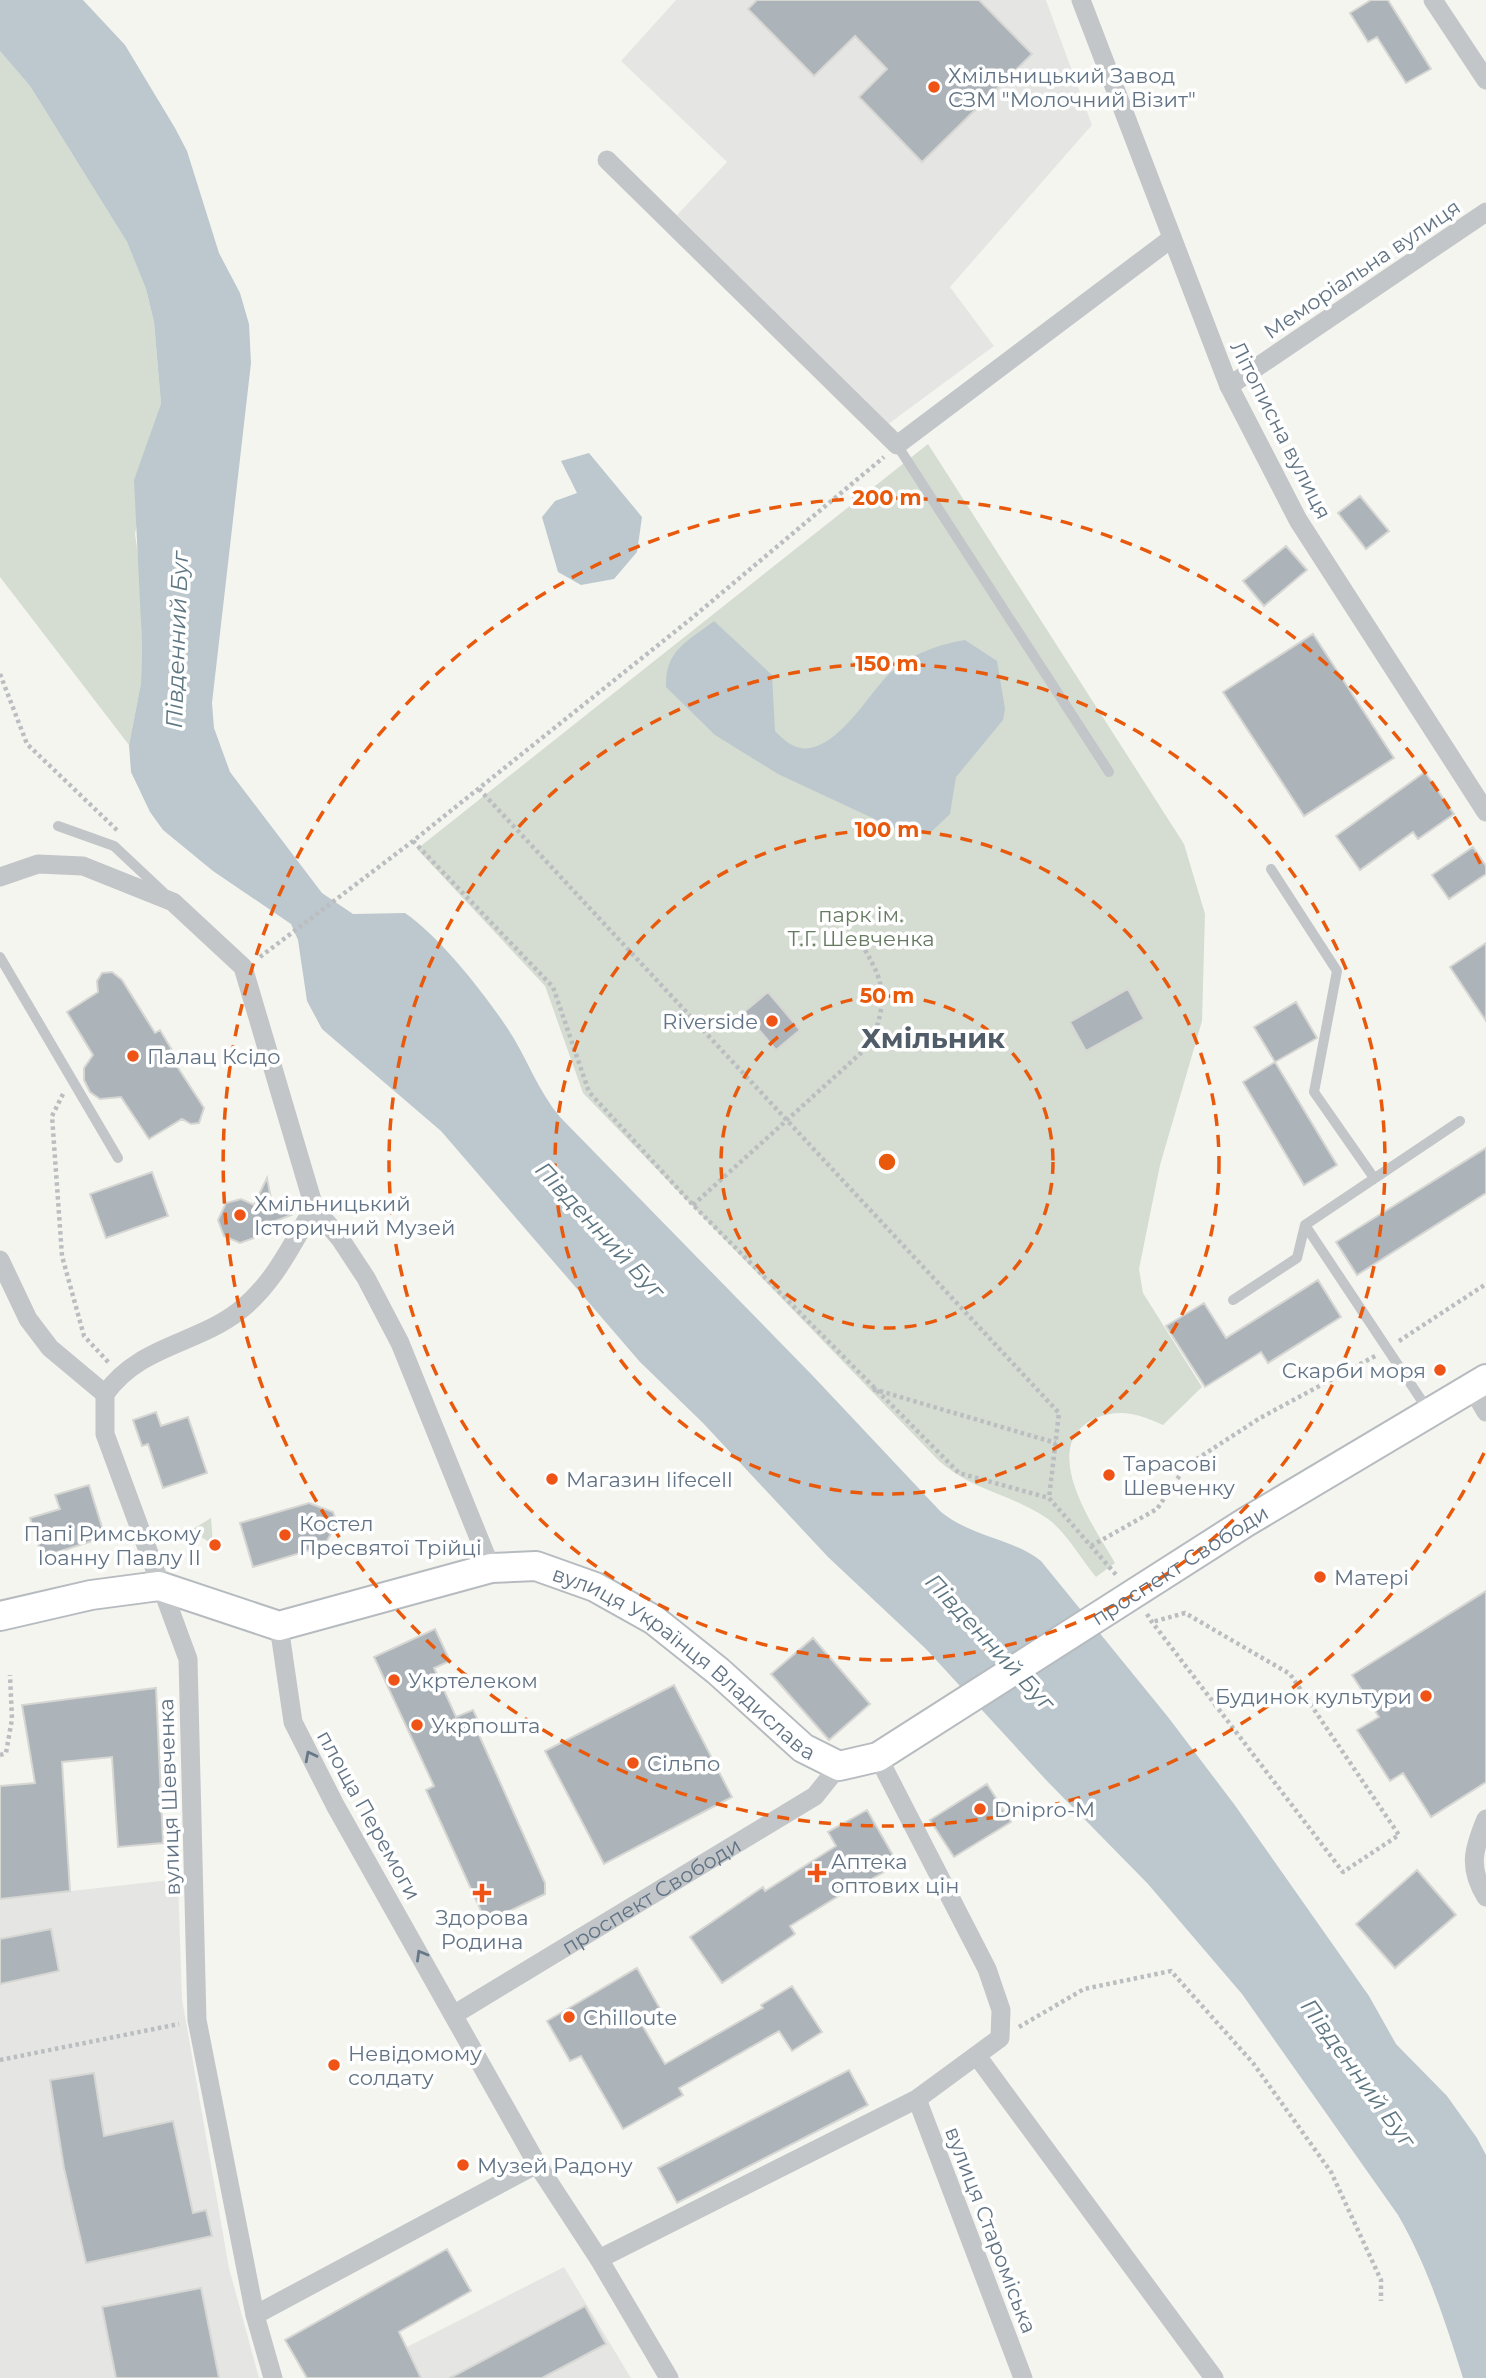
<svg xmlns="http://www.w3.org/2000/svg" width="1486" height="2378" viewBox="0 0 1486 2378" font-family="Montserrat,sans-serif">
	<rect width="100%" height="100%" fill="#f5f5f0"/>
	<path fill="#e5e6e4" d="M 676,0 L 1046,0 L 1092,125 L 950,287 L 994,346 L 887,425 L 677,215 L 727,162 L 621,61 Z
		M 178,1879 L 182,1999 L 229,2268 L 259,2378 L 0,2378 L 0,1899 Z
		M 564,2267 L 631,2378 L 346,2378 Z"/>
	<path fill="#d5dcd1" d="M 0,51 L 30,86 L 127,242 L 146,289 L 154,322 L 161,404 L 135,534 L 141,576 L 142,642 L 141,683 L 129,745 L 0,577 Z
		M 928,444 L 1184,844 L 1205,914 L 1202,1021 L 1160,1165 L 1139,1269 L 1143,1293 L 1202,1387 L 1163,1425 C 1140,1414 1120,1408 1096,1418 C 1035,1445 1095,1528 1115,1563 L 1096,1577 C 1081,1559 1066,1532 1048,1519 C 1010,1493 975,1492 939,1461 L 583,1093 L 545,986 L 417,849 Z
		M 211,1518 L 213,1544 L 190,1531 Z"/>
	<path fill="#bcc8cd" d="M 0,0 L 83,0 L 125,45 L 175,128 L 187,151 L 219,253 L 240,293 L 249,324 L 251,363 L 212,703 L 214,728 L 230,772 L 322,893 L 353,914 L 405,913 C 440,937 484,993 508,1029 C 527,1058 538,1091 560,1117 L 812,1375 L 941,1512 C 972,1537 1014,1539 1041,1561 L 1168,1717 L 1234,1804 L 1369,1996 L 1396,2044 L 1447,2096 L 1477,2138 L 1486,2155 L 1486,2378 L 1463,2378 C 1445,2321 1428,2267 1398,2215 L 1242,1994 L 1148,1884 L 1047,1781 L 926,1649 L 828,1557 L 703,1423 L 640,1362 L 441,1131 L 322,1029 L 307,1001 L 298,940 L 291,924 L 213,871 L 163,830 L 150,812 L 131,772 L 129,745 L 141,683 L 142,642 L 134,480 L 161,404 L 154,322 L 146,289 L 127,242 L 30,86 L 0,51 Z
		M 589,453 L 642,517 L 637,552 L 614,579 L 581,585 L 558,572 L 542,517 L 555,501 L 577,493 L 561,461 Z
		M 714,621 L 772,675 L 775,731 C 780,736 786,742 792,745 C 828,764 866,698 887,676 C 909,655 936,645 965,640 L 997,661 L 1005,709 L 1003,720 L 956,777 L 950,814 L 930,833 L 894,828 L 778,774 L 715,735 L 666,687 C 665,650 687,642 714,621 Z"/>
	<path fill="#acb3b9" stroke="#d6d6d3" stroke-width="2" d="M 757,0 L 979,0 L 1032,54 L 922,162 L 859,97 L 887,69 L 855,36 L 814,76 L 748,9 Z
		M 1371,0 L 1388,0 L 1431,69 L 1406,83 L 1377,37 L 1368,42 L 1350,13 Z
		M 1360,496 L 1389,531 L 1366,549 L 1338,513 Z
		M 1286,546 L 1307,570 L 1264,606 L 1243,581 Z
		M 1313,634 L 1394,758 L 1304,816 L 1223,692 Z
		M 1425,772 L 1454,814 L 1418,839 L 1413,832 L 1360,870 L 1336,836 Z
		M 1473,847 L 1486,866 L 1486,874 L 1449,899 L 1432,875 Z
		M 1486,943 L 1486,1021 L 1450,967 Z
		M 112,972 L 122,980 L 155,1033 L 160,1030 L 175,1055 L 171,1057 L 204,1108 L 199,1123 L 191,1124 L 182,1119 L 149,1139 L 121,1097 L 100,1099 L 90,1092 L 84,1080 L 84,1068 L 93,1055 L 67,1012 L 98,992 L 97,981 L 102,973 Z
		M 1128,989 L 1144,1019 L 1086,1051 L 1070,1022 Z
		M 768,992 L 800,1030 L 776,1050 L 744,1012 Z
		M 1296,1002 L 1317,1038 L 1275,1062 L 1254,1027 Z
		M 1275,1062 L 1337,1165 L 1304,1185 L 1243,1082 Z
		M 1486,1148 L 1486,1193 L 1357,1275 L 1336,1242 Z
		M 152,1172 L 168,1216 L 106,1238 L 90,1194 Z
		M 267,1178 L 272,1204 L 291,1215 L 260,1227 L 254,1238 L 240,1243 L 224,1236 L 218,1220 L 226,1203 L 241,1199 L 254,1205 Z
		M 1318,1280 L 1341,1317 L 1268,1363 L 1261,1352 L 1205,1387 L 1166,1326 L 1204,1303 L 1226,1338 Z
		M 156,1412 L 161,1426 L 188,1417 L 207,1473 L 163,1488 L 148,1444 L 142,1446 L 133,1420 Z
		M 89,1485 L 105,1537 L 42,1557 L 30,1518 L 60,1509 L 55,1495 Z
		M 309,1503 L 333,1512 L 337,1523 L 324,1546 L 253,1567 L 240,1523 Z
		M 1486,1591 L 1486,1782 L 1431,1817 L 1403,1773 L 1390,1781 L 1357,1730 L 1379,1717 L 1352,1675 Z
		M 435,1629 L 450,1661 L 434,1668 L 456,1717 L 473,1710 L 484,1733 L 479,1735 L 545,1883 L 545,1894 L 486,1922 L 426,1790 L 434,1786 L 374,1657 Z
		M 813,1638 L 870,1704 L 829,1740 L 771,1674 Z
		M 674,1685 L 732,1797 L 604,1864 L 545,1751 Z
		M 156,1688 L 163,1843 L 118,1847 L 112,1757 L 62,1762 L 70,1891 L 0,1899 L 0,1786 L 35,1783 L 22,1705 Z
		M 987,1784 L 1011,1822 L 954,1857 L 930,1820 Z
		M 867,1810 L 898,1864 L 859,1886 L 858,1884 L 790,1926 L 795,1934 L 722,1983 L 690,1937 L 763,1887 L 765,1891 L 836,1846 L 828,1832 Z
		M 1417,1870 L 1456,1915 L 1395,1968 L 1356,1924 Z
		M 51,1929 L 59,1971 L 0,1984 L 0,1939 Z
		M 637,1968 L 663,2014 L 642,2025 L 665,2064 L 763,2008 L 761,2005 L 792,1986 L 822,2032 L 792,2051 L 779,2031 L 679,2088 L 683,2095 L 623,2129 L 581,2056 L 570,2061 L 547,2021 Z
		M 849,2070 L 868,2105 L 677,2203 L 658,2168 Z
		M 94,2073 L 104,2136 L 173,2121 L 193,2213 L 206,2210 L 212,2236 L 86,2263 L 64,2168 L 50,2080 Z
		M 447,2249 L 471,2291 L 399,2332 L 421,2378 L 307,2378 L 285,2340 Z
		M 201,2288 L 219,2378 L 116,2378 L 102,2307 Z
		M 585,2306 L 606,2344 L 542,2378 L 450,2378 Z"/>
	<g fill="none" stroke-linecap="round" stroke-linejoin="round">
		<defs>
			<g id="secondary">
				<path id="s2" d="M 0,1616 L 91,1595 L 159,1586 L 279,1626 L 491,1568 L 536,1566 L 595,1587 L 654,1620 L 718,1671 L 803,1748 L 839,1766 L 878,1757 L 1246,1522 L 1486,1379"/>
			</g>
		</defs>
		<use href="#secondary" stroke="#b6bbc0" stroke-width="32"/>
		<path stroke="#bbbec0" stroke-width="4.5" stroke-dasharray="3.5 3.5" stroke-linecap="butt" d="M 0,674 L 27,744 L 119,832
			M 479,789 L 1059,1413 L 1049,1498
			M 413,841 L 553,987 L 589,1092 L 693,1205 L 959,1473 L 1049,1498 L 1118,1577
			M 260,957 L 413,841 L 687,622 L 884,457
			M 63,1094 L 52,1116 L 62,1256 L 84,1336 L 109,1363
			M 693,1205 L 872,1043 C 886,999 887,988 864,948
			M 1399,1341 L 1486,1284
			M 873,1389 L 1056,1443
			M 1091,1546 L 1157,1509 L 1186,1466 L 1260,1418 L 1377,1355
			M 1147,1614 L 1152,1622 L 1343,1872 L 1399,1835 L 1290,1674 L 1185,1613 L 1152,1622
			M 0,1755 L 6,1753 L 12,1719 L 10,1675
			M 1019,2027 L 1084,1989 L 1171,1971 L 1253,2063 L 1331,2172 L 1381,2280 L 1381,2301
			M 0,2060 L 179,2024"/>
		<path stroke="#c2c6c9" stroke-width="10" d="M 897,445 L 1109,772
			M 58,826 L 114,846 L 163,892
			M 1271,869 L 1337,971 L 1314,1092 L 1374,1178
			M 0,957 L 118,1158
			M 1305,1225 L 1428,1410
			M 1233,1300 L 1297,1258 L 1305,1225 L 1460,1121"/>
		<g stroke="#c2c6c9" stroke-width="19">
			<path d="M 1081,0 L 1229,386 L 1298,520 L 1486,812"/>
			<path d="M 1433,0 L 1486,80"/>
			<path d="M 607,160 L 897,445 L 1172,238"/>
			<path d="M 1229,386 L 1486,212"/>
			<path d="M 0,877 L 38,864 L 83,866 L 173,902 L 243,967 L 314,1207 L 341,1240 L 366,1278 L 400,1343 L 491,1568"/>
			<path d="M 0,1260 L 28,1319 L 50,1348 L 105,1394 L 105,1434 L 188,1659 L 197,2020 L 255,2315 L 273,2378"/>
			<path d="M 1472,1388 L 1486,1412"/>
			<path d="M 105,1394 C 140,1345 195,1345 239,1311 C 274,1284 292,1244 314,1207"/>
			<path d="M 279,1626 L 293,1722 L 335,1805 L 537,2164 L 599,2259 L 669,2378"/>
			<path d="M 1486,1819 C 1473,1850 1468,1868 1486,1897"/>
			<path id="s1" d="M 455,2014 L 815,1796 L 839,1766"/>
			<path d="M 977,2056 L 1214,2378"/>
			<path d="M 917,2099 L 1023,2378"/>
			<path d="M 599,2259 L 917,2099 L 1000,2038 L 1001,2010 L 987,1969 L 878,1757"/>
			<path d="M 255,2315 L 537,2164"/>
		</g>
		<use href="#secondary" stroke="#fff" stroke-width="28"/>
	</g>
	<defs><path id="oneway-chevron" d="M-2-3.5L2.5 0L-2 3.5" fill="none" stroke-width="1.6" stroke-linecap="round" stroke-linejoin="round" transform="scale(1.75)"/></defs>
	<g stroke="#667787">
		<use href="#oneway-chevron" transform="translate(310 1756) rotate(-117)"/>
		<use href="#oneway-chevron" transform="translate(421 1955) rotate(-120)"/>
	</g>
	<g fill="none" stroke="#e8590c" stroke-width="3.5" stroke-dasharray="12 9">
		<circle cx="887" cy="1162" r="166"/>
		<circle cx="887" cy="1162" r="332"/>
		<circle cx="887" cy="1162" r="498"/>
		<path d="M1484 1453A664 664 0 1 1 1484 871"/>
	</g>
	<g fill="#ef5416" stroke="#fff" stroke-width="2.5">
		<circle cx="934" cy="87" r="7"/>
		<circle cx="772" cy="1021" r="7"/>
		<circle cx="133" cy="1056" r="7"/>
		<circle cx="240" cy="1215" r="7"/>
		<circle cx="1440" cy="1370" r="7"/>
		<circle cx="1109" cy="1475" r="7"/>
		<circle cx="552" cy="1479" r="7"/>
		<circle cx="285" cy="1535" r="7"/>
		<circle cx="215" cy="1545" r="7"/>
		<circle cx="1320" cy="1577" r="7"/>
		<circle cx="394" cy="1680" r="7"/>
		<circle cx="1426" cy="1696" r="7"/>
		<circle cx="417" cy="1725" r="7"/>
		<circle cx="633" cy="1763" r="7"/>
		<circle cx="980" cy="1809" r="7"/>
		<path d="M813.5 1862.5h7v7h7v7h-7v7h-7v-7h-7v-7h7z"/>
		<path d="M478.5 1882.5h7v7h7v7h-7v7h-7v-7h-7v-7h7z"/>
		<circle cx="569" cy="2017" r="7"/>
		<circle cx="334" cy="2065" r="7"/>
		<circle cx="463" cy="2165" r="7"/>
	</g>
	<g text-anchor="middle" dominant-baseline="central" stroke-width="7" stroke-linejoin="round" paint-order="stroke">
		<g font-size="21" fill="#617384" stroke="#fff" text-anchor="start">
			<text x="948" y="75">Хмільницький Завод<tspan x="948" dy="24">СЗМ "Молочний Візит"</tspan></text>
			<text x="758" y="1021" text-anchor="end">Riverside</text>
			<text x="147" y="1056">Палац Ксідо</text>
			<text x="254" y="1203">Хмільницький<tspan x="254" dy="24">Історичний Музей</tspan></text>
			<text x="1426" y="1370" text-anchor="end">Скарби моря</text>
			<text x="1123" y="1463">Тарасові<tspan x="1123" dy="24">Шевченку</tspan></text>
			<text x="566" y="1479">Магазин lifecell</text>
			<text x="299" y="1523">Костел<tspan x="299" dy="24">Пресвятої Трійці</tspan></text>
			<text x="201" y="1533" text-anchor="end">Папі Римському<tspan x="201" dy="24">Іоанну Павлу ІІ</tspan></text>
			<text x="1334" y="1577">Матері</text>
			<text x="408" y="1680">Укртелеком</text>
			<text x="1412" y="1696" text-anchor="end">Будинок культури</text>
			<text x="431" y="1725">Укрпошта</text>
			<text x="647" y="1763">Сільпо</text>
			<text x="994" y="1809">Dnipro-M</text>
			<text x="831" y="1861">Аптека<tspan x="831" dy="24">оптових цін</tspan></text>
			<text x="482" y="1917" text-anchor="middle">Здорова<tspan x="482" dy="24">Родина</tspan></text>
			<text x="583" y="2017">Chilloute</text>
			<text x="348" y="2053">Невідомому<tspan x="348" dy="24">солдату</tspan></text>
			<text x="477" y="2165">Музей Радону</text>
		</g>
		<g font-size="21" fill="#617384" stroke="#fff">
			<text transform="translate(1362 269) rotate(-34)">Меморіальна вулиця</text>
			<text transform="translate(1281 430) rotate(63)">Літописна вулиця</text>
			<text stroke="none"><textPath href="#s2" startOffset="1318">проспект Свободи</textPath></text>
			<text stroke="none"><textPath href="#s2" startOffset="732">вулиця Українця Владислава</textPath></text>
			<text transform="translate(169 1797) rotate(-92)">вулиця Шевченка</text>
			<text transform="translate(369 1815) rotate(61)">площа Перемоги</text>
			<text stroke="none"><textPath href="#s1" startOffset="229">проспект Свободи</textPath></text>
			<text transform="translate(991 2230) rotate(69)">вулиця Староміська</text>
		</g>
		<g font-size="21" fill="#657a61" stroke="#fff">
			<text x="861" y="914">парк ім.<tspan x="861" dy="24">Т.Г. Шевченка</tspan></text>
		</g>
		<g font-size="23" font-style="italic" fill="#5d7681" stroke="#fff">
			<text transform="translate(177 640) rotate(-88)">Південний Буг</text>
			<text transform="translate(600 1230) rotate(47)">Південний Буг</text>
			<text transform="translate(990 1642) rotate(47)">Південний Буг</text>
			<text transform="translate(1358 2073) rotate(54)">Південний Буг</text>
		</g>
		<g font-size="28" font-weight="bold" fill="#505c68" stroke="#fff">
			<text x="933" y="1038">Хмільник</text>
		</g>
	</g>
	<circle cx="887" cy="1162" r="10" fill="#e8590c" stroke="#fff" stroke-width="3.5"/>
	<g font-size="21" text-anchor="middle" font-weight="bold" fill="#e8590c" stroke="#fff" stroke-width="7" stroke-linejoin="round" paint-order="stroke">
		<text x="887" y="505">200 m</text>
		<text x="887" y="671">150 m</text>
		<text x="887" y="837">100 m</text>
		<text x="887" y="1003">50 m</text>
	</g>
</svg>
